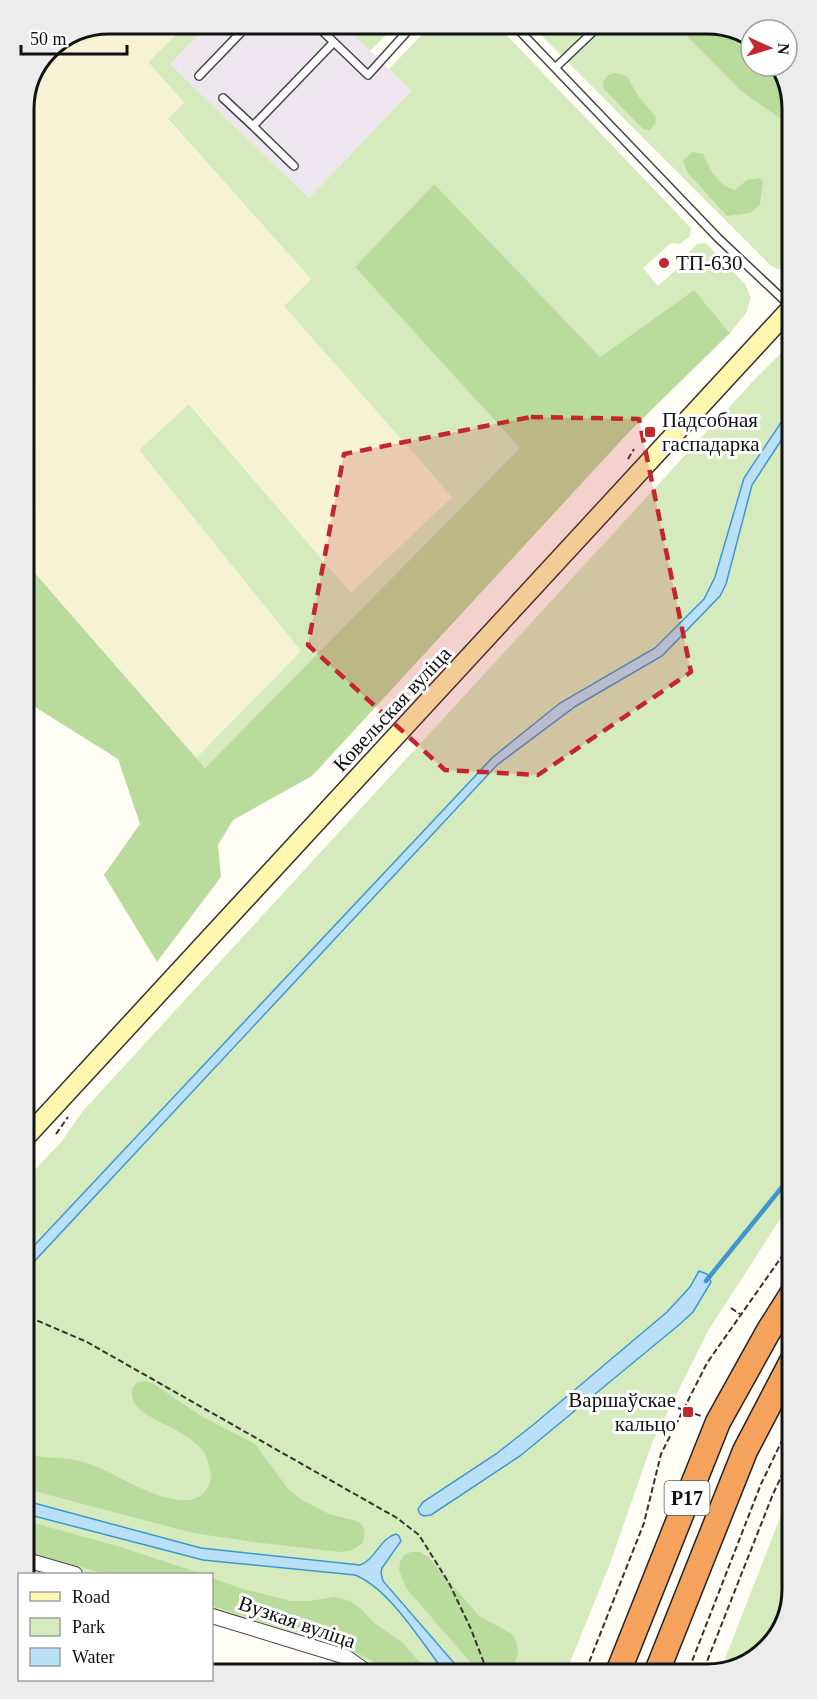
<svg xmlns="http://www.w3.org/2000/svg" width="817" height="1699" viewBox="0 0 817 1699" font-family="Georgia,serif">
	<rect width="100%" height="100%" fill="#fffdf5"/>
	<path fill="#eee6ef" d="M 209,24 L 343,24 L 411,91 L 309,198 L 170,64 Z"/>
	<path fill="#f6f3d4" d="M 109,24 L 187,24 L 148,62 L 184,104 L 168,120 L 311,279 L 284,306 L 452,497 L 351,593 L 190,404 L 139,450 L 301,651 L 196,758 L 26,563 L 24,104 L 49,49 Z"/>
	<path fill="#d5ebbd" d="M 187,24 L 209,24 L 170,64 L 309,198 L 411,91 L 389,69 L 432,24 L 496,24 L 691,228 L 690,236 L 680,244 L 671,243 L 643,268 L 658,286 L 688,259 L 688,253 L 697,244 L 706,243 L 745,284 L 751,298 L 746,313 L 730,333 L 694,290 L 600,357 L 433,185 L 355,267 L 521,448 L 205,768 L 196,758 L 301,651 L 139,450 L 189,404 L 351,593 L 452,497 L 284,306 L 311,279 L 168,119 L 184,103 L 148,62 Z
		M 343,24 L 397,24 L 370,51 Z
		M 530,24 L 714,24 L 751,38 L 751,66 L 778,66 L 787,77 L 787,270 L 777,269 L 770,265 Z
		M 788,346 L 791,1202 L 708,1331 L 652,1443 L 611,1561 L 567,1670 L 367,1672 L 346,1657 L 212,1620 L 212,1574 L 69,1574 L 30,1562 L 29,1176 L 62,1141 L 82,1112 L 756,378 Z
		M 793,1490 L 793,1590 L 778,1637 L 740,1669 L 721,1669 L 781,1515 Z"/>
	<path fill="#b9dc9c" d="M 675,24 L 714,24 L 751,38 L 751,66 L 778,66 L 787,77 L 787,123 L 741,91 Z
		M 615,73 L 627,76 L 638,96 L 656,117 L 655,124 L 650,130 L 643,129 L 604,89 L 603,81 L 608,75 Z
		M 693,152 L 703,154 C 711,171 716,184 735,190 L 747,180 L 760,178 L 763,181 L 760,205 L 750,213 L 727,216 L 687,172 L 683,160 Z
		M 434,184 L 600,357 L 694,290 L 730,333 L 628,433 L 312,776 L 233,820 L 218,845 L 221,877 L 157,962 L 104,875 L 140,824 L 118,759 L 27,702 L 26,563 L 205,768 L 520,448 L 355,267 Z
		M 146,1381 L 154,1384 L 201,1416 L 255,1444 L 289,1490 L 302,1500 L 329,1514 L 357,1521 C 366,1527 366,1534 362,1544 L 350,1551 L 339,1552 L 254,1542 L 193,1533 L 30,1490 L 30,1454 C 45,1459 60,1457 75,1460 C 97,1464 117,1477 138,1487 C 156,1495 196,1512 208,1487 C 212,1481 211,1472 209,1465 C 202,1424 122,1423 133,1387 L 138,1382 Z
		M 30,1522 L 114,1545 L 203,1574 L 106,1574 L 30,1553 Z
		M 411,1552 L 420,1552 L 428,1557 L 479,1616 L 512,1634 L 517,1643 L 518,1655 L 513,1666 L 508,1671 L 478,1671 L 406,1588 L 399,1570 L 400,1562 L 404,1555 Z
		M 212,1578 L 243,1589 L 291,1601 L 308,1601 L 335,1597 L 350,1601 L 361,1609 L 373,1622 L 403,1643 L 428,1672 L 387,1672 L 371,1660 L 342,1646 L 212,1606 Z"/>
	<path fill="#b9e0f7" stroke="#3f96cf" stroke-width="1.5" d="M 788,412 L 788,430 L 752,485 L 726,584 L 720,596 L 662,656 L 576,706 L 497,765 L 29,1267 L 29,1251 L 493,757 L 560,703 L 655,648 L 704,599 L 715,577 L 744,478 Z
		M 699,1271 L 707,1274 L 711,1282 L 693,1312 L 680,1324 L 520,1456 L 431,1515 L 424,1516 L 420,1514 L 418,1509 L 423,1502 L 496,1454 L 533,1425 L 667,1312 L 690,1287 Z
		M 30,1502 L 201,1548 L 360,1565 C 376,1559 380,1538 396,1534 L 399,1536 L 401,1541 L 382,1568 L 381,1573 L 383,1581 L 461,1671 L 444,1671 C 421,1642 390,1589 355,1575 L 203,1560 L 30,1515 Z"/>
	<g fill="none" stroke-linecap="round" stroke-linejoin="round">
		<path stroke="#3f96cf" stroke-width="4.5" d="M 706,1281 L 791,1176"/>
		<defs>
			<path id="lane" d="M 315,24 L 368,75 L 414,24
				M 513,24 L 718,238 L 788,304
				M 556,67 L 601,24
				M 199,76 L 249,24
				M 223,98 L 253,126
				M 294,166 L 253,126 L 333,43"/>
			<path id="street" d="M 30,1561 L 75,1574
				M 212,1616 L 346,1657 L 367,1672"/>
			<path id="secondary" d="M 28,1135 L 788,311"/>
			<path id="highway" d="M 658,1669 L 745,1451 L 792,1361
				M 619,1670 L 718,1422 L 768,1332 L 792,1294"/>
		</defs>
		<use href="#lane" stroke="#444" stroke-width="10"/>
		<use href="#street" stroke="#444" stroke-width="16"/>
		<use href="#secondary" stroke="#333" stroke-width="21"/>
		<use href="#highway" stroke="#222" stroke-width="27"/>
		<path stroke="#333" stroke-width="2" stroke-dasharray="6 3" stroke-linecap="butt" d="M 628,459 L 634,449
			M 56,1134 L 68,1117
			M 731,1308 L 740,1314
			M 29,1317 L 87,1342 L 397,1518 L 419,1535 L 449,1583 L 471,1629 L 487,1671
			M 678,1408 L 701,1416
			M 689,1669 L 761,1484 L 792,1420
			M 704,1669 L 773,1494 L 792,1454
			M 586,1670 L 644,1523 L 661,1454 L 707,1363 L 792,1242"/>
		<use href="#lane" stroke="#fff" stroke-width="7"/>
		<use href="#street" stroke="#fff" stroke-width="14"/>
		<use href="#secondary" stroke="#fff6b0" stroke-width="18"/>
		<use href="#highway" stroke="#f5a25d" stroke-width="24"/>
	</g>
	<path fill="#c4262e" fill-opacity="0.2" stroke="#c4262e" stroke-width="4.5" stroke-dasharray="12 8" stroke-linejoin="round" d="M 531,417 L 639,419 L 691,672 L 538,775 L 445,770 L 308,645 L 344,454 Z"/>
	<g fill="#c4262e" stroke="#fff" stroke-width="2">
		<circle cx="664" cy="263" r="6"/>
		<rect x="644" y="426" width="12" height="12" rx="3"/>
		<rect x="682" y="1406" width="12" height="12" rx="3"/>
	</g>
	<g text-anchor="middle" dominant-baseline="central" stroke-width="6" stroke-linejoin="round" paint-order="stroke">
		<rect fill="#fff" stroke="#585858" stroke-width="1.5" x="664.5" y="1481" width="45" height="34" rx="4.5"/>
		<g font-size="20" font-weight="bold" fill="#111">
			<text x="687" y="1498">Р17</text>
		</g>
		<g font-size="21" fill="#111" stroke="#fff" text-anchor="start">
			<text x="676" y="263">ТП-630</text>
			<text x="662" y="420">Падсобная<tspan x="662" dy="24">гаспадарка</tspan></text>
			<text x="676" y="1400" text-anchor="end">Варшаўскае<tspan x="676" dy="24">кальцо</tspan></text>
		</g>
		<g font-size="21" fill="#111" stroke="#fff">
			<text transform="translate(392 709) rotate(-47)">Ковельская вуліца</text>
			<text transform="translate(297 1622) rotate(19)">Вузкая вуліца</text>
		</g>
	</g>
	<path d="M0 0H817V1699H0ZM109 34H707A75 75 0 0 1 782 109V1589A75 75 0 0 1 707 1664H109A75 75 0 0 1 34 1589V109A75 75 0 0 1 109 34Z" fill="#ececec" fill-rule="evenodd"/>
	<path fill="none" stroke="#111" stroke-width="3" d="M109 34H707A75 75 0 0 1 782 109V1589A75 75 0 0 1 707 1664H109A75 75 0 0 1 34 1589V109A75 75 0 0 1 109 34Z"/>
	<rect x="18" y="1573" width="195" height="108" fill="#ffffff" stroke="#a0a0a0" stroke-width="1.5"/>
	<rect x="30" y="1592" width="30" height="9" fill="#fff6b0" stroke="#a0a0a0" stroke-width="1.5"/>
	<text x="72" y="1603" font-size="18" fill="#111111">Road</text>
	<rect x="30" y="1618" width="30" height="18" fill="#d5ebbd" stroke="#a0a0a0" stroke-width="1.5"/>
	<text x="72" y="1633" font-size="18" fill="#111111">Park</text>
	<rect x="30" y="1648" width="30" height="18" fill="#b9e0f7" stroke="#a0a0a0" stroke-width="1.5"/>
	<text x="72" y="1663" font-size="18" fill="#111111">Water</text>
	<g transform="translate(769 48) rotate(94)"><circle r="28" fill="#ffffff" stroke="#a0a0a0" stroke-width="1.5"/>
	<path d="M0-4.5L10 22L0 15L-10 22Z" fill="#c4262e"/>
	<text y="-9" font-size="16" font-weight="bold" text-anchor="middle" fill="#111111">N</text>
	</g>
	<path d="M21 45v9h106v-9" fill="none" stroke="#111111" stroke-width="3"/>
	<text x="30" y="45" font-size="18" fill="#111111" stroke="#ffffff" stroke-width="4.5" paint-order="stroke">50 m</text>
</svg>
